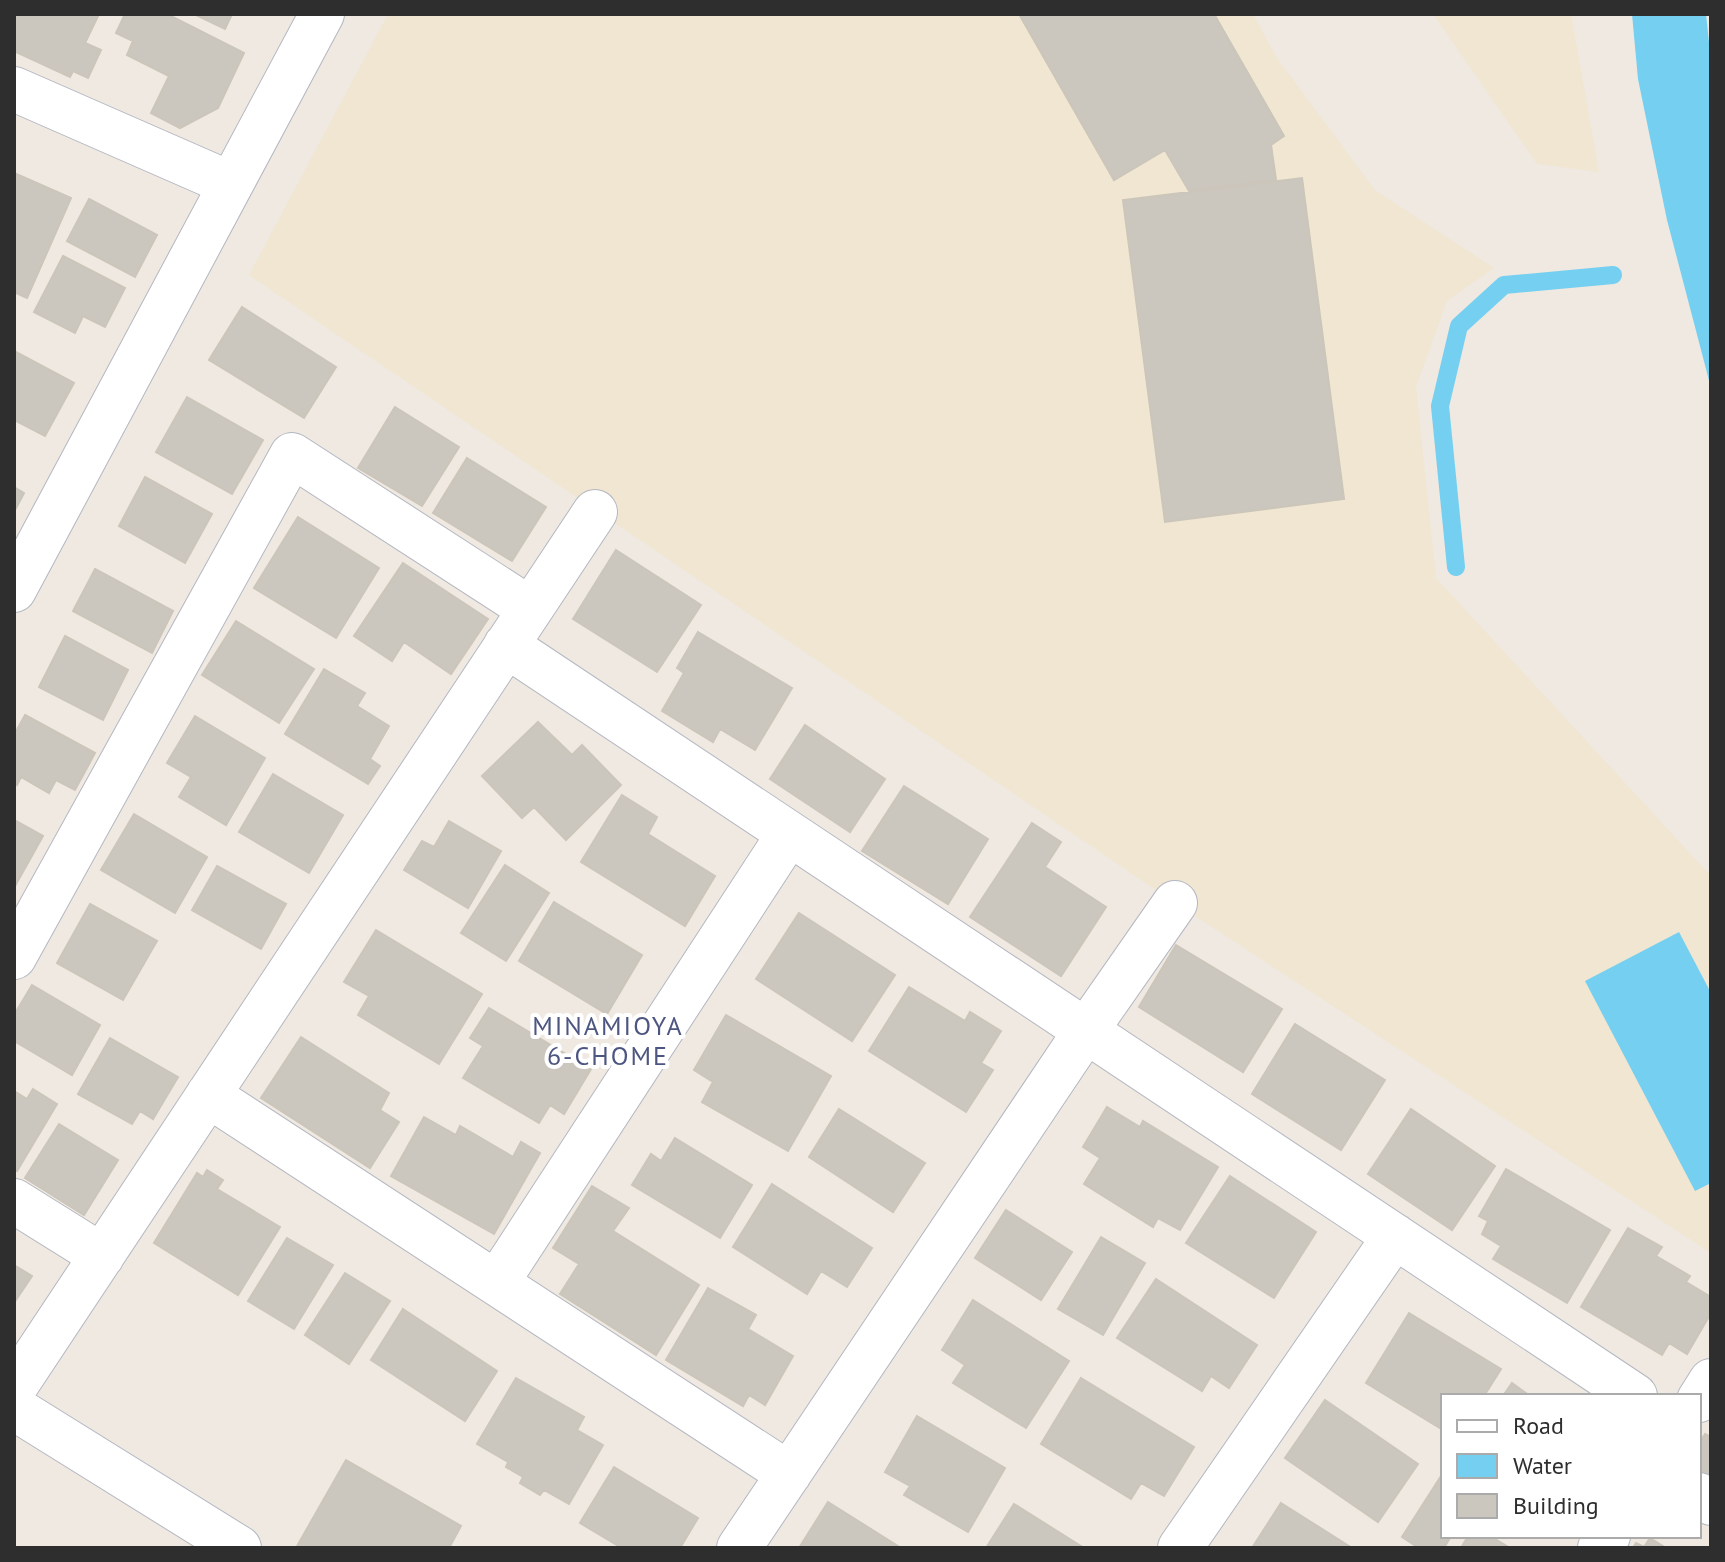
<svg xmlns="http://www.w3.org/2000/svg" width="1725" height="1562" viewBox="0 0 1725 1562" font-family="'PT Sans',sans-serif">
	<rect width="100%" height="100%" fill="#efe9e1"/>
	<path fill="#f0e6d1" d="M 388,14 L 1253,14 L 1277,58 L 1375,190 L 1494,268 L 1447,301 L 1416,387 L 1436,578 L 1711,876 L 1711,1253 L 1175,903 L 249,275 Z
		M 1433,14 L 1571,14 L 1599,172 L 1537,164 Z"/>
	<path fill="#75cff0" d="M 1632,14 L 1706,14 L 1711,61 L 1711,388 L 1667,220 L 1638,79 Z
		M 1679,932 L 1711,993 L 1711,1183 L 1695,1191 L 1585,981 Z"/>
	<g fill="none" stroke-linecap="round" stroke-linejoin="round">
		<path stroke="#75cff0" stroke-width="18" d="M 1456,567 L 1440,406 L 1459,326 L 1504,285 L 1613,275"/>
	</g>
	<path fill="#cbc7bf" stroke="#cbc5ba" stroke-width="2" d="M 14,14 L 99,14 L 85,43 L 101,50 L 88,78 L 73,71 L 70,77 L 14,51 Z
		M 125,14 L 167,14 L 244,53 L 218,108 L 180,128 L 151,113 L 169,76 L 127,55 L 133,41 L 116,33 Z
		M 194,14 L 232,14 L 225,29 Z
		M 1019,14 L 1214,14 L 1284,136 L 1271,145 L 1276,180 L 1189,191 L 1165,150 L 1114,180 Z
		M 14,173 L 71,198 L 27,298 L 14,292 Z
		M 1302,178 L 1344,499 L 1165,522 L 1123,200 Z
		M 89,199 L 157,235 L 135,277 L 67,241 Z
		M 63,256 L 125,288 L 105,327 L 83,316 L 75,333 L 34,312 Z
		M 242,307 L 336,367 L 304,418 L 209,360 Z
		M 14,351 L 74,383 L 45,436 L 14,420 Z
		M 187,397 L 263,440 L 232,494 L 156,452 Z
		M 395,407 L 459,447 L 422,506 L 358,468 Z
		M 467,458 L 546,507 L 512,561 L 433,513 Z
		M 145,477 L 212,514 L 185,563 L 119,526 Z
		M 14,487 L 24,493 L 14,512 Z
		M 298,517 L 379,568 L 336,638 L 254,588 Z
		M 616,550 L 701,605 L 657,672 L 573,619 Z
		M 403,563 L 488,619 L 451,674 L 404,642 L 392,661 L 354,636 Z
		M 95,569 L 173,611 L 152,653 L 73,611 Z
		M 236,621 L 314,669 L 279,723 L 202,675 Z
		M 698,632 L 792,688 L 755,750 L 720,729 L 713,742 L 662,711 L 684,673 L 677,668 Z
		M 65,636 L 128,670 L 103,720 L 39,687 Z
		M 324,669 L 365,693 L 357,706 L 389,726 L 370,759 L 380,766 L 368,784 L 285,734 Z
		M 25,715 L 95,753 L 75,790 L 56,780 L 49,793 L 21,777 L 17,785 L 14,783 L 14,735 Z
		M 195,716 L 265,758 L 226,825 L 179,797 L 191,777 L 167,763 Z
		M 538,722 L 572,755 L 582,745 L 621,785 L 566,840 L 534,807 L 522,818 L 482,776 Z
		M 805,725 L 885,779 L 850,832 L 770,779 Z
		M 273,774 L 343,815 L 309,873 L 239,832 Z
		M 904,786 L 988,839 L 948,904 L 862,851 Z
		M 622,795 L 657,817 L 648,834 L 715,876 L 685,926 L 581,862 Z
		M 134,814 L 207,857 L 175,913 L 101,870 Z
		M 14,820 L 43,836 L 15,886 L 14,885 Z
		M 449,821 L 501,851 L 468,908 L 404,870 L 422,841 L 434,847 Z
		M 1032,823 L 1061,842 L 1045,867 L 1106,907 L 1061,976 L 970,917 Z
		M 505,865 L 549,893 L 506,961 L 461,933 Z
		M 217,866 L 286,904 L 261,949 L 192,910 Z
		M 554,902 L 642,955 L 607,1014 L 519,961 Z
		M 90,904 L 157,941 L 123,1000 L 57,963 Z
		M 799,913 L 895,975 L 852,1041 L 756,979 Z
		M 376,930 L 482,994 L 439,1064 L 358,1015 L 369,996 L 344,982 Z
		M 1176,945 L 1282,1009 L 1243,1072 L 1139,1007 Z
		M 32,985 L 100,1025 L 72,1075 L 14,1041 L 14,1015 Z
		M 909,987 L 965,1021 L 970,1012 L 1001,1031 L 981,1063 L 993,1070 L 966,1112 L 869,1051 Z
		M 489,1008 L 591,1069 L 564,1114 L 550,1105 L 539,1123 L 463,1078 L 483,1046 L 470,1038 Z
		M 726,1015 L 831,1076 L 788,1151 L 702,1102 L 713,1082 L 694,1070 Z
		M 1295,1024 L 1385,1080 L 1341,1150 L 1252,1094 Z
		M 301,1037 L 389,1093 L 380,1110 L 399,1122 L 370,1168 L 261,1098 Z
		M 110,1038 L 178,1077 L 153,1119 L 140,1111 L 132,1124 L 78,1094 Z
		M 33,1089 L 57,1104 L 17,1171 L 14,1170 L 14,1091 L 27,1099 Z
		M 1107,1107 L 1140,1127 L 1143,1121 L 1218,1167 L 1180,1230 L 1158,1218 L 1153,1227 L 1084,1184 L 1100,1158 L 1083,1147 Z
		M 839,1109 L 925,1163 L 893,1212 L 809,1157 Z
		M 1411,1109 L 1495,1166 L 1452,1230 L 1368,1174 Z
		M 424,1117 L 456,1135 L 460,1126 L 513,1157 L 521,1142 L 540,1153 L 494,1234 L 391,1176 Z
		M 59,1124 L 118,1160 L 84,1215 L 25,1178 Z
		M 675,1138 L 752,1185 L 720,1238 L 632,1185 L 651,1154 L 661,1161 Z
		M 1506,1169 L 1610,1230 L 1567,1303 L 1493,1259 L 1501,1246 L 1482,1234 L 1488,1221 L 1479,1216 Z
		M 207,1170 L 223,1180 L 217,1189 L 280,1227 L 238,1295 L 154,1243 L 197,1173 L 203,1177 Z
		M 1230,1176 L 1316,1232 L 1274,1298 L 1186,1243 Z
		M 772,1184 L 872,1248 L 847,1287 L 821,1271 L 807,1294 L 733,1247 Z
		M 592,1186 L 629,1208 L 613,1231 L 699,1285 L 656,1355 L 560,1294 L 579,1264 L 553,1248 Z
		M 1006,1210 L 1072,1252 L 1041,1300 L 975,1258 Z
		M 1628,1228 L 1662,1247 L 1656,1256 L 1690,1276 L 1686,1282 L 1711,1297 L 1711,1313 L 1687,1354 L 1669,1343 L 1662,1355 L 1581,1307 Z
		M 1101,1237 L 1145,1263 L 1103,1335 L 1058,1309 Z
		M 287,1238 L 333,1265 L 294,1329 L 248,1301 Z
		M 14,1265 L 32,1276 L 14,1303 Z
		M 345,1273 L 390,1301 L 349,1364 L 305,1335 Z
		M 1156,1279 L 1257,1345 L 1229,1388 L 1211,1376 L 1202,1391 L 1117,1338 Z
		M 708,1288 L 756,1315 L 748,1329 L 793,1356 L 765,1405 L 749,1395 L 743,1406 L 666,1360 Z
		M 973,1300 L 1069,1361 L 1026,1428 L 953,1383 L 965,1365 L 942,1350 Z
		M 403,1309 L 497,1371 L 465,1421 L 371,1360 Z
		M 1409,1313 L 1501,1369 L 1484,1396 L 1443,1396 L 1443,1430 L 1366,1383 Z
		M 516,1378 L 584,1417 L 577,1430 L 603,1445 L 569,1504 L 544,1490 L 540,1495 L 520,1483 L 523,1477 L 506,1467 L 508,1462 L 477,1444 Z
		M 1081,1378 L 1194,1447 L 1164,1496 L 1141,1483 L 1131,1499 L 1041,1444 Z
		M 1512,1383 L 1530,1396 L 1503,1396 Z
		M 1325,1400 L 1418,1464 L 1378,1522 L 1285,1458 Z
		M 917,1416 L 1005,1468 L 968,1532 L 904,1495 L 910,1486 L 885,1472 Z
		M 1705,1434 L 1711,1437 L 1711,1485 L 1699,1476 L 1702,1469 L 1699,1467 L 1699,1443 Z
		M 346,1460 L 461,1526 L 449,1548 L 296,1548 Z
		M 614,1467 L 698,1518 L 680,1548 L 622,1548 L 580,1523 Z
		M 1443,1473 L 1443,1536 L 1451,1536 L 1444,1548 L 1419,1548 L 1402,1537 Z
		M 828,1502 L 901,1548 L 799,1548 Z
		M 1281,1503 L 1352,1548 L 1252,1548 Z
		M 1014,1504 L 1084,1548 L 986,1548 Z
		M 1468,1536 L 1490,1536 L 1510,1548 L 1461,1548 Z
		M 1650,1538 L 1666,1548 L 1633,1548 L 1636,1543 L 1644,1547 Z"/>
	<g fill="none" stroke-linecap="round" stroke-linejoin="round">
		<defs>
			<path id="street" d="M 14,89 L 231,184
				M 14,590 L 322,14
				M 506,645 L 1635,1396
				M 14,957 L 292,455 L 530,609
				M 208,1095 L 789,1474
				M 14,1201 L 102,1256
				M 497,1282 L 789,834
				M 14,1388 L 595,512
				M 1699,1400 L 1711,1381
				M 1699,1495 L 1711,1503
				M 739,1548 L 1085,1032 L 1175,903
				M 1180,1548 L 1395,1236
				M 1600,1548 L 1608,1536"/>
			<path id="secondary" d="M 14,1408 L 239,1548"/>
		</defs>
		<use href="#street" stroke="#b4b7c1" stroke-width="46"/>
		<use href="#secondary" stroke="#b4b7c1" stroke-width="46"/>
		<use href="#street" stroke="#fff" stroke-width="44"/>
		<use href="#secondary" stroke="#fff" stroke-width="44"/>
	</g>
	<g text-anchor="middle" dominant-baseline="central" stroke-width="8" stroke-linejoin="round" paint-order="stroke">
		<g font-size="26" letter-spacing="2" fill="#4d5680" stroke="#fff">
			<text x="608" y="1025">MINAMIOYA<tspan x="608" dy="30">6-CHOME</tspan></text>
		</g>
	</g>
	<rect width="1725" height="1562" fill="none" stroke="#2e2e2e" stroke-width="32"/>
	<rect x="1441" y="1394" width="260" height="144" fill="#ffffff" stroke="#ababab" stroke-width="2"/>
	<rect x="1457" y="1420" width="40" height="12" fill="#ffffff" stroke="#ababab" stroke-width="2"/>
	<text x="1513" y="1434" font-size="24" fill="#2e2e2e">Road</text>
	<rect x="1457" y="1454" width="40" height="24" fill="#75cff0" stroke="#ababab" stroke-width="2"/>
	<text x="1513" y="1474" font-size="24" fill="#2e2e2e">Water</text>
	<rect x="1457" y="1494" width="40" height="24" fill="#cbc7bf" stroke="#ababab" stroke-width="2"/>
	<text x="1513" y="1514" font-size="24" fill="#2e2e2e">Building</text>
</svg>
